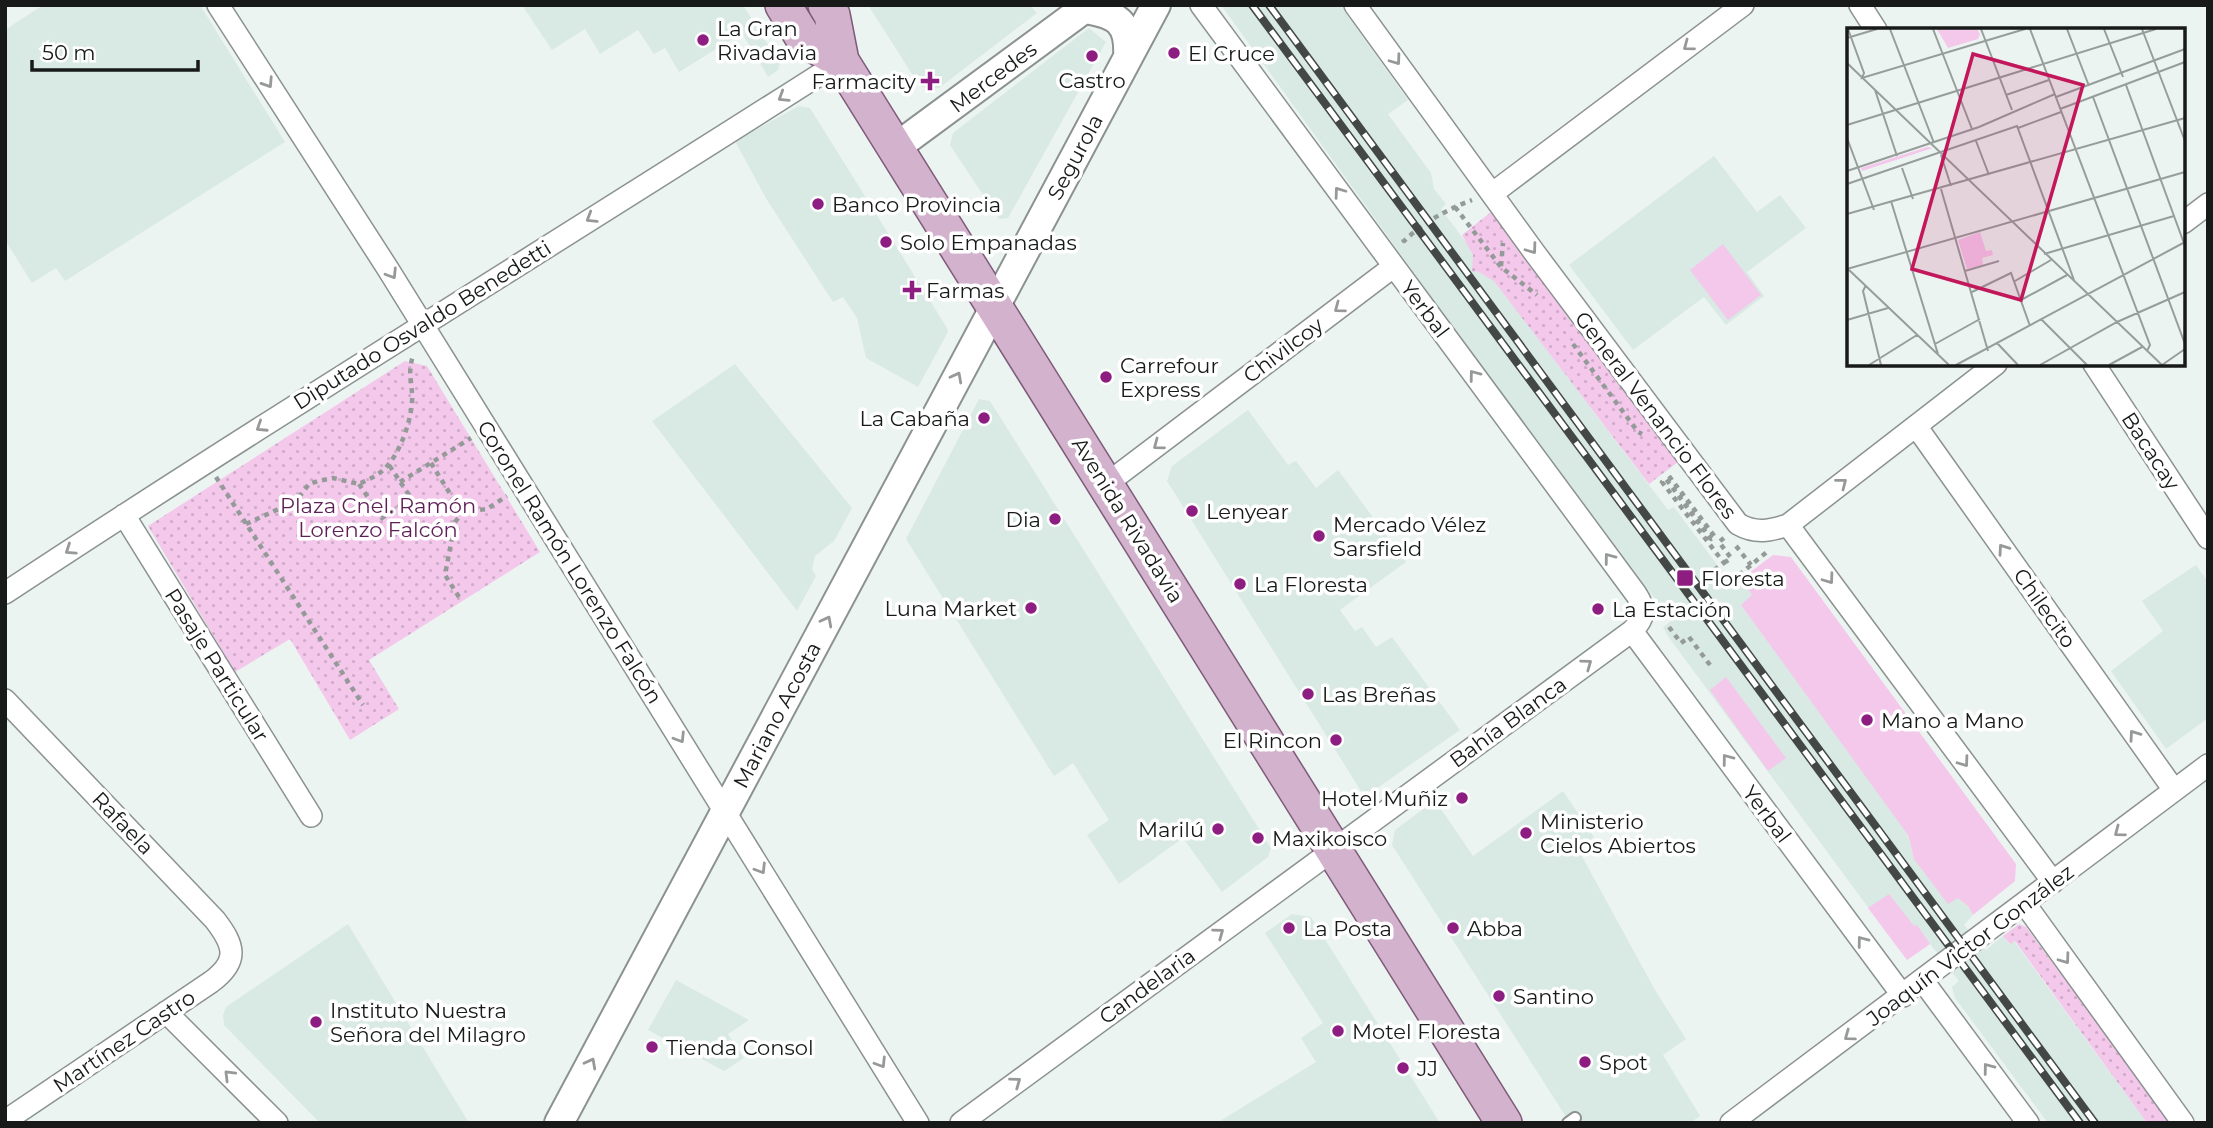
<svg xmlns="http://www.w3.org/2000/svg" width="2213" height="1128" viewBox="0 0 2213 1128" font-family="Montserrat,sans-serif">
	<defs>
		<pattern id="park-dots" width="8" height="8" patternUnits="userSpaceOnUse" patternTransform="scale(1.75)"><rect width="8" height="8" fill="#f4c8eb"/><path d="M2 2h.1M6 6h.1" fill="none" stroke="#d0abc9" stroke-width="1.8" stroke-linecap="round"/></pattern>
	</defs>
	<rect width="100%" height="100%" fill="#ecf4f1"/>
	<path fill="#d9e9e3" d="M 43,5 L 200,5 L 285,142 L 65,281 L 56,268 L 32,283 L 5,240 L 5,30 Z
		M 522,5 L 743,5 L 780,64 L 778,70 L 768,77 L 742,33 L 679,72 L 665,48 L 654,54 L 638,30 L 600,54 L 585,29 L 552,50 Z
		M 868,5 L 1030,5 L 1037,13 L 939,88 L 928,89 L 919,85 Z
		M 1221,5 L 1340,5 L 1408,100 L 1388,114 L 1431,173 L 1434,189 L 1446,204 L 1441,209 L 1471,249 L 1477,271 L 1494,280 L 1668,510 L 1674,507 L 1727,578 L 1737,572 L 1753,596 L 1741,605 L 1907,833 L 1914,859 L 1968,906 L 1973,915 L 1964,925 L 1986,950 L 2003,936 L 2009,944 L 2014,941 L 2147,1123 L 2048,1123 L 1955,998 L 1952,987 L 1959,981 L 1930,944 L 1907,960 L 1667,635 L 1663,627 L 1671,621 L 1670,619 L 1484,370 Z
		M 1089,28 L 1106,42 L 1008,218 L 999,219 L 950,145 L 953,133 Z
		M 799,106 L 810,108 L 947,328 L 948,332 L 918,387 L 866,358 L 857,318 L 843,297 L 833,302 L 767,200 L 735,141 Z
		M 1714,156 L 1757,212 L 1780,195 L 1806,228 L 1747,272 L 1764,296 L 1726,325 L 1704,297 L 1633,350 L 1569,265 Z
		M 735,364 L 852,508 L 834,541 L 815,556 L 812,569 L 816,576 L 797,611 L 652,421 Z
		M 979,399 L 990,401 L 1271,848 L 1268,857 L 1222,892 L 1183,838 L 1119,884 L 1087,835 L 1109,820 L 1073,763 L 1054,776 L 906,539 Z
		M 1248,410 L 1288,465 L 1296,461 L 1316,488 L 1338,470 L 1406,562 L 1340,610 L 1355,631 L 1362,627 L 1376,647 L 1392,637 L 1460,730 L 1373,791 L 1361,791 L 1167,481 L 1172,466 Z
		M 2196,565 L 2208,582 L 2208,718 L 2166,749 L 2111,671 L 2163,631 L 2142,601 Z
		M 1563,791 L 1594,837 L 1578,849 L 1655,990 L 1686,1039 L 1663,1055 L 1700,1116 L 1690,1123 L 1570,1123 L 1392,845 L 1395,830 L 1435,800 L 1473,856 Z
		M 1292,914 L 1311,917 L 1440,1123 L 1217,1123 L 1316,1062 L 1301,1038 L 1323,1023 L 1265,933 Z
		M 348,924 L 424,1049 L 469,1123 L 320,1123 L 224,1025 L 223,1015 L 226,1007 Z
		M 676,980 L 749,1020 L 728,1034 L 744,1058 L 724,1071 L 648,1030 Z"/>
	<path fill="#f4c8eb" d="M 1723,244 L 1761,295 L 1728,320 L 1690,270 Z
		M 1773,555 L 1791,557 L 2016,864 L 2015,881 L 1973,915 L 1968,906 L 1958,898 L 1948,904 L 1914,859 L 1908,835 L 1741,605 L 1752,595 L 1741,579 Z
		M 1726,677 L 1786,758 L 1768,771 L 1710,690 Z
		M 1889,894 L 1914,926 L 1917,925 L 1930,944 L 1907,960 L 1868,908 Z"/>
	<path fill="url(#park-dots)" d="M 1491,212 L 1495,213 L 1678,462 L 1649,484 L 1494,281 L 1477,271 L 1472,272 L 1473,255 L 1462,235 Z
		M 405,361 L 427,366 L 540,552 L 369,660 L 399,709 L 350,740 L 290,639 L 235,672 L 148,526 Z
		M 2019,924 L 2026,927 L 2171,1123 L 2147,1123 L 2015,941 L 2010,944 L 2003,936 Z"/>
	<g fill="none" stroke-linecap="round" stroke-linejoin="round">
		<defs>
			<path id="service" d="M 1568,1123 L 1575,1118"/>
			<path id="minor" d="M 218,5 L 388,269 L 918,1123
				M 1355,5 L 1534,252 L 1738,524 C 1756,534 1769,531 1788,525 L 1996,364
				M 1860,5 L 1876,30
				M 1493,193 L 1743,5
				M 2183,223 L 2208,204
				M 2094,364 L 2208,538
				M 1916,426 L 2174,790
				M 1105,485 L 1393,267
				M 124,515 L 311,816
				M 1788,525 L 2053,882
				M 5,593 C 281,411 563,239 841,61
				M 1632,631 L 1903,996
				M 5,700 L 215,920 C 235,946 239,961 211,982 L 5,1121
				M 2025,904 L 2183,1123
				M 1923,981 L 2028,1123
				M 166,1012 L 277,1123
				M 961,1123 L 1632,631 C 1645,618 1646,609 1636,594 L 1201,5
				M 1731,1123 L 2208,765"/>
			<path id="tertiary" d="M 1084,9 C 1117,14 1130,22 1128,57
				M 895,148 L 1089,5
				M 559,1123 L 1156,5"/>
			<path id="primary" d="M 783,5 L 804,39 L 841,61
				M 826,5 L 832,15 L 841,61 L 1504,1123"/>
		</defs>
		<use href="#service" stroke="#8b9290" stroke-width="14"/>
		<use href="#minor" stroke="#8b9290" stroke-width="24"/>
		<use href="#tertiary" stroke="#8b9290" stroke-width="32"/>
		<use href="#primary" stroke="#7e5b78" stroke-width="38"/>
		<path stroke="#949a98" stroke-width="4.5" stroke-dasharray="5 5" stroke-linecap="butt" d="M 1455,207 L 1501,267 L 1537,295
			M 1403,239 L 1404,241 C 1424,222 1446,210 1472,200
			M 1501,266 L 1503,243
			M 1573,344 L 1638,432 L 1642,434
			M 431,463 L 462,513
			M 1669,476 L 1715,537 L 1711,539 L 1666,479 L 1662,482 L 1724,563 L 1714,570
			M 216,477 L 363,705
			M 400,482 L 471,438
			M 359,484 L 382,518 L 411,498 L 389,465
			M 246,524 L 296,501 L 309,484 L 318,481 L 333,478 L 359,484 C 367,480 377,476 383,470 C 400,456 414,415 412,393 C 411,376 408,374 413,355
			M 1736,546 L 1751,565
			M 1724,563 L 1731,558 L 1719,542 L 1725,537
			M 1739,575 L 1768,551
			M 459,597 L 445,575 L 455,522 L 463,512 L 487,509 L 507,496
			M 1669,627 L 1681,643 L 1688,638
			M 1689,637 L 1710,665 L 1714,662"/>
		<use href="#service" stroke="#fff" stroke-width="10"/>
		<use href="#minor" stroke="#fff" stroke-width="21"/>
		<use href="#tertiary" stroke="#fff" stroke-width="28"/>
		<use href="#primary" stroke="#d3b2cd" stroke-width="35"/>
		<defs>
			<path id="rail" d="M 1252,5 L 2080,1123
				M 1269,5 L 2095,1123"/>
		</defs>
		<use href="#rail" stroke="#434846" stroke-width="8"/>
		<use href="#rail" stroke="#fff" stroke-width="5" stroke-dasharray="16" stroke-linecap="butt"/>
	</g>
	<defs><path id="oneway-chevron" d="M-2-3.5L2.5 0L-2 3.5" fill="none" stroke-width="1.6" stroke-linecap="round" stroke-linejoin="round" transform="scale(1.75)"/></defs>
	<g stroke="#979898">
		<use href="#oneway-chevron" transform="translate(1688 46) rotate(143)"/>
		<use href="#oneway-chevron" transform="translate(1396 60) rotate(54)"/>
		<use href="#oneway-chevron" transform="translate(268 83) rotate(57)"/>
		<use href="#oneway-chevron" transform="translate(783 97) rotate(148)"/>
		<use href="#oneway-chevron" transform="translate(1339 192) rotate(-126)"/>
		<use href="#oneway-chevron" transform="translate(591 218) rotate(148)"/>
		<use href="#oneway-chevron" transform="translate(1532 249) rotate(54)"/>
		<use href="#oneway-chevron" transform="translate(392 274) rotate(58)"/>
		<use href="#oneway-chevron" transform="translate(1339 308) rotate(143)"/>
		<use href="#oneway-chevron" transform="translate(1474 375) rotate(-127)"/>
		<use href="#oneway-chevron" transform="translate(957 377) rotate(-62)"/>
		<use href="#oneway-chevron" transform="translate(261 427) rotate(147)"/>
		<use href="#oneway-chevron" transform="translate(1158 445) rotate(143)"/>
		<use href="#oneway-chevron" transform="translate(1842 483) rotate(-38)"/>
		<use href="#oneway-chevron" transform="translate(2003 549) rotate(-125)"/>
		<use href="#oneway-chevron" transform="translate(70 550) rotate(146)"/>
		<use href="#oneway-chevron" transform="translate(1609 558) rotate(-127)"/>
		<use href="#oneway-chevron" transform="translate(1829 579) rotate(54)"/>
		<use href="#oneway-chevron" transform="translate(827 621) rotate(-62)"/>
		<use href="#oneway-chevron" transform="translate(1587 664) rotate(-36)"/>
		<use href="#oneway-chevron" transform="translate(2134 735) rotate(-125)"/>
		<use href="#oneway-chevron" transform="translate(680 738) rotate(58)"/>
		<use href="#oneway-chevron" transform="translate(1727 759) rotate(-127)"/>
		<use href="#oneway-chevron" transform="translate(1964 762) rotate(54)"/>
		<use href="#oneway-chevron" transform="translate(2119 832) rotate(143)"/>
		<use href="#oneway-chevron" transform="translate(761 869) rotate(58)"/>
		<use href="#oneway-chevron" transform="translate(1219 933) rotate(-36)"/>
		<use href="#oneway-chevron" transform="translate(1862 941) rotate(-127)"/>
		<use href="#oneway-chevron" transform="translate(2065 959) rotate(54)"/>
		<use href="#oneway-chevron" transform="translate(1849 1036) rotate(144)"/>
		<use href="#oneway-chevron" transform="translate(591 1063) rotate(-62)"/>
		<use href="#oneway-chevron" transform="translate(881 1063) rotate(58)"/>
		<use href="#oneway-chevron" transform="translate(1988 1068) rotate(-127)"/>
		<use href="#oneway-chevron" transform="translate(229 1075) rotate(-135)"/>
		<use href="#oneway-chevron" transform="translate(1016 1082) rotate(-36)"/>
	</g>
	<g fill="#8d1d80" stroke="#fff" stroke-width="2.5">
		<circle cx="703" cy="40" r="7"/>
		<circle cx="1174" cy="53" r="7"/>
		<circle cx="1092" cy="56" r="7"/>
		<path d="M926.5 70.5h7v7h7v7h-7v7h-7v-7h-7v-7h7z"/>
		<circle cx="818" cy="204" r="7"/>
		<circle cx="886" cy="242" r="7"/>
		<path d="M908.5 279.5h7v7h7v7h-7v7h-7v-7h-7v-7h7z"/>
		<circle cx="1106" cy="377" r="7"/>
		<circle cx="984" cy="418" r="7"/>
		<circle cx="1192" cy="511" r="7"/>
		<circle cx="1055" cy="519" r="7"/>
		<circle cx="1319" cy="536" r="7"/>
		<rect x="1676" y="569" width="18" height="18" rx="3.5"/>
		<circle cx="1240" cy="584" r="7"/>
		<circle cx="1031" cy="608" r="7"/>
		<circle cx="1598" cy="609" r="7"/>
		<circle cx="1308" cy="694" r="7"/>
		<circle cx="1867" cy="720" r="7"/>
		<circle cx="1336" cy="740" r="7"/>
		<circle cx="1462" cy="798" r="7"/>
		<circle cx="1218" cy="829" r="7"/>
		<circle cx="1526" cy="833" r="7"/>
		<circle cx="1258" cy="838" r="7"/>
		<circle cx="1289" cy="928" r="7"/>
		<circle cx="1453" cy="928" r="7"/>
		<circle cx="1499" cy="996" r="7"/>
		<circle cx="316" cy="1022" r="7"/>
		<circle cx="1338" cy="1031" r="7"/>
		<circle cx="652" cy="1047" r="7"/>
		<circle cx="1585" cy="1062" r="7"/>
		<circle cx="1403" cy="1068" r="7"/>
	</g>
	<g text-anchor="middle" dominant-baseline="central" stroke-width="7" stroke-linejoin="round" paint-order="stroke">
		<g font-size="21" fill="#171a19" stroke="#fff" text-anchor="start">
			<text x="717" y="28">La Gran<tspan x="717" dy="24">Rivadavia</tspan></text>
			<text x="1188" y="53">El Cruce</text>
			<text x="1092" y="80" text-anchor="middle">Castro</text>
			<text x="916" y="81" text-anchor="end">Farmacity</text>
			<text x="832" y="204">Banco Provincia</text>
			<text x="900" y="242">Solo Empanadas</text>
			<text x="926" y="290">Farmas</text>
			<text x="1120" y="365">Carrefour<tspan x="1120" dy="24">Express</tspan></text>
			<text x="970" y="418" text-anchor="end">La Cabaña</text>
			<text x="1206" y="511">Lenyear</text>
			<text x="1041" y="519" text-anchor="end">Dia</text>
			<text x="1333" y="524">Mercado Vélez<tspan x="1333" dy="24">Sarsfield</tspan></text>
			<text x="1701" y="578">Floresta</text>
			<text x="1254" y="584">La Floresta</text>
			<text x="1017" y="608" text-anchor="end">Luna Market</text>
			<text x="1612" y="609">La Estación</text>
			<text x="1322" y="694">Las Breñas</text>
			<text x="1881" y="720">Mano a Mano</text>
			<text x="1322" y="740" text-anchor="end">El Rincon</text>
			<text x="1448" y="798" text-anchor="end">Hotel Muñiz</text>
			<text x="1540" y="821">Ministerio<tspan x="1540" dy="24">Cielos Abiertos</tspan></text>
			<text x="1204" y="829" text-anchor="end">Marilú</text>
			<text x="1272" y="838">Maxikoisco</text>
			<text x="1303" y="928">La Posta</text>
			<text x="1467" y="928">Abba</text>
			<text x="1513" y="996">Santino</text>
			<text x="330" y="1010">Instituto Nuestra<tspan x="330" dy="24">Señora del Milagro</tspan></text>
			<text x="1352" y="1031">Motel Floresta</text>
			<text x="666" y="1047">Tienda Consol</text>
			<text x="1599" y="1062">Spot</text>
			<text x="1417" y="1068">JJ</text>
		</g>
		<g font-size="21" fill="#171a19" stroke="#fff">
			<text transform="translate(993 77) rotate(-37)">Mercedes</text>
			<text transform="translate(1075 157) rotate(-62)">Segurola</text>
			<text transform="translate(1425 309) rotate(53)">Yerbal</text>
			<text transform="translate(422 325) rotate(-32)">Diputado Osvaldo Benedetti</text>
			<text transform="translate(1283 350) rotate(-37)">Chivilcoy</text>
			<text transform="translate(1656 415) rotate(53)">General Venancio Flores</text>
			<text transform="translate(2151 451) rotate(57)">Bacacay</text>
			<text transform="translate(1128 520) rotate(58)">Avenida Rivadavia</text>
			<text transform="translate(570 562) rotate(58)">Coronel Ramón Lorenzo Falcón</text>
			<text transform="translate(2045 608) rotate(55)">Chilecito</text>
			<text transform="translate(217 665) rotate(58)">Pasaje Particular</text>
			<text transform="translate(777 715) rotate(-62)">Mariano Acosta</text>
			<text transform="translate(1508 722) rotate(-36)">Bahía Blanca</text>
			<text transform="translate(1767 814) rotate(53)">Yerbal</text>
			<text transform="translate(123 823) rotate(46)">Rafaela</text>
			<text transform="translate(1970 945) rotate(-37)">Joaquín Victor González</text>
			<text transform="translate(1147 986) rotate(-36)">Candelaria</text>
			<text transform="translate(124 1041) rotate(-34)">Martínez Castro</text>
		</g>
		<g font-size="21" fill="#5f1f56" stroke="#fff">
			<text x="378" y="505">Plaza Cnel. Ramón<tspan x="378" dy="24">Lorenzo Falcón</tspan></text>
		</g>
	</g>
	<g transform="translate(1847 28)">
		<rect width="338" height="338" fill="#ecf4f1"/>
		<path d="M 90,1 L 130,1 L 133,6 L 131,11 L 101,20 ZM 80,119 L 86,120 L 15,143 L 14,140 ZM 133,204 L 139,223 L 145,222 L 146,227 L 135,230 L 136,237 L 120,241 L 111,212 Z" fill="#f4c8eb"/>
		<path fill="none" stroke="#979d9b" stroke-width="2" d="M 1,1 L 17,45 L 15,50 L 178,1M 43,1 L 87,115M 86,1 L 125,101M 134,1 L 165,82M 183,1 L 303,317 L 300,323M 220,1 L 242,58M 257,1 L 276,49M 295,1 L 338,113M 0,10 L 30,1M 0,35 L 315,337M 279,57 L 338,218M 28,62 L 50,128M 159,67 L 202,52M 209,69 L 338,21M 246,69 L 338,316M 213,81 L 338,34M 0,97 L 309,1M 171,100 L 214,84M 0,110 L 27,182M 129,113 L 142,147M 94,127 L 104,158M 55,140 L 66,171M 0,143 L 132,99 L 208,66M 0,156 L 170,98 L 227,252M 94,161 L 141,323M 44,173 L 91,326M 0,186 L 338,90M 197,226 L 327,188M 0,241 L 338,144M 1,241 L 102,337M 118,243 L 152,233M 168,253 L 204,232M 19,257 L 16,263 L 34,337M 125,264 L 164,245 L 183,298M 174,272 L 220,247M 194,291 L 240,337M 0,292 L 41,280M 150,315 L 171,337M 88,316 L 133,291M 22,337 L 70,307M 109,337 L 338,214M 193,337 L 270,294 L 338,264M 262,337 L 295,319M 315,337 L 338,321"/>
		<path fill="#c2185b" fill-opacity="0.15" stroke="#c2185b" stroke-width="3.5" d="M 126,26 L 236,57 L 174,272 L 65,241 Z"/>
		<rect width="338" height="338" fill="none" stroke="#171a19" stroke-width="3.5"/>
	</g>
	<rect width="2213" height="1128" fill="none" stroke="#171a19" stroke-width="14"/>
	<path d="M32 60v10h166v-10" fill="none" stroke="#171a19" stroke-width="3.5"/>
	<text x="42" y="60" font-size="21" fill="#171a19" stroke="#ffffff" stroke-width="5" paint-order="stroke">50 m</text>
</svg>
